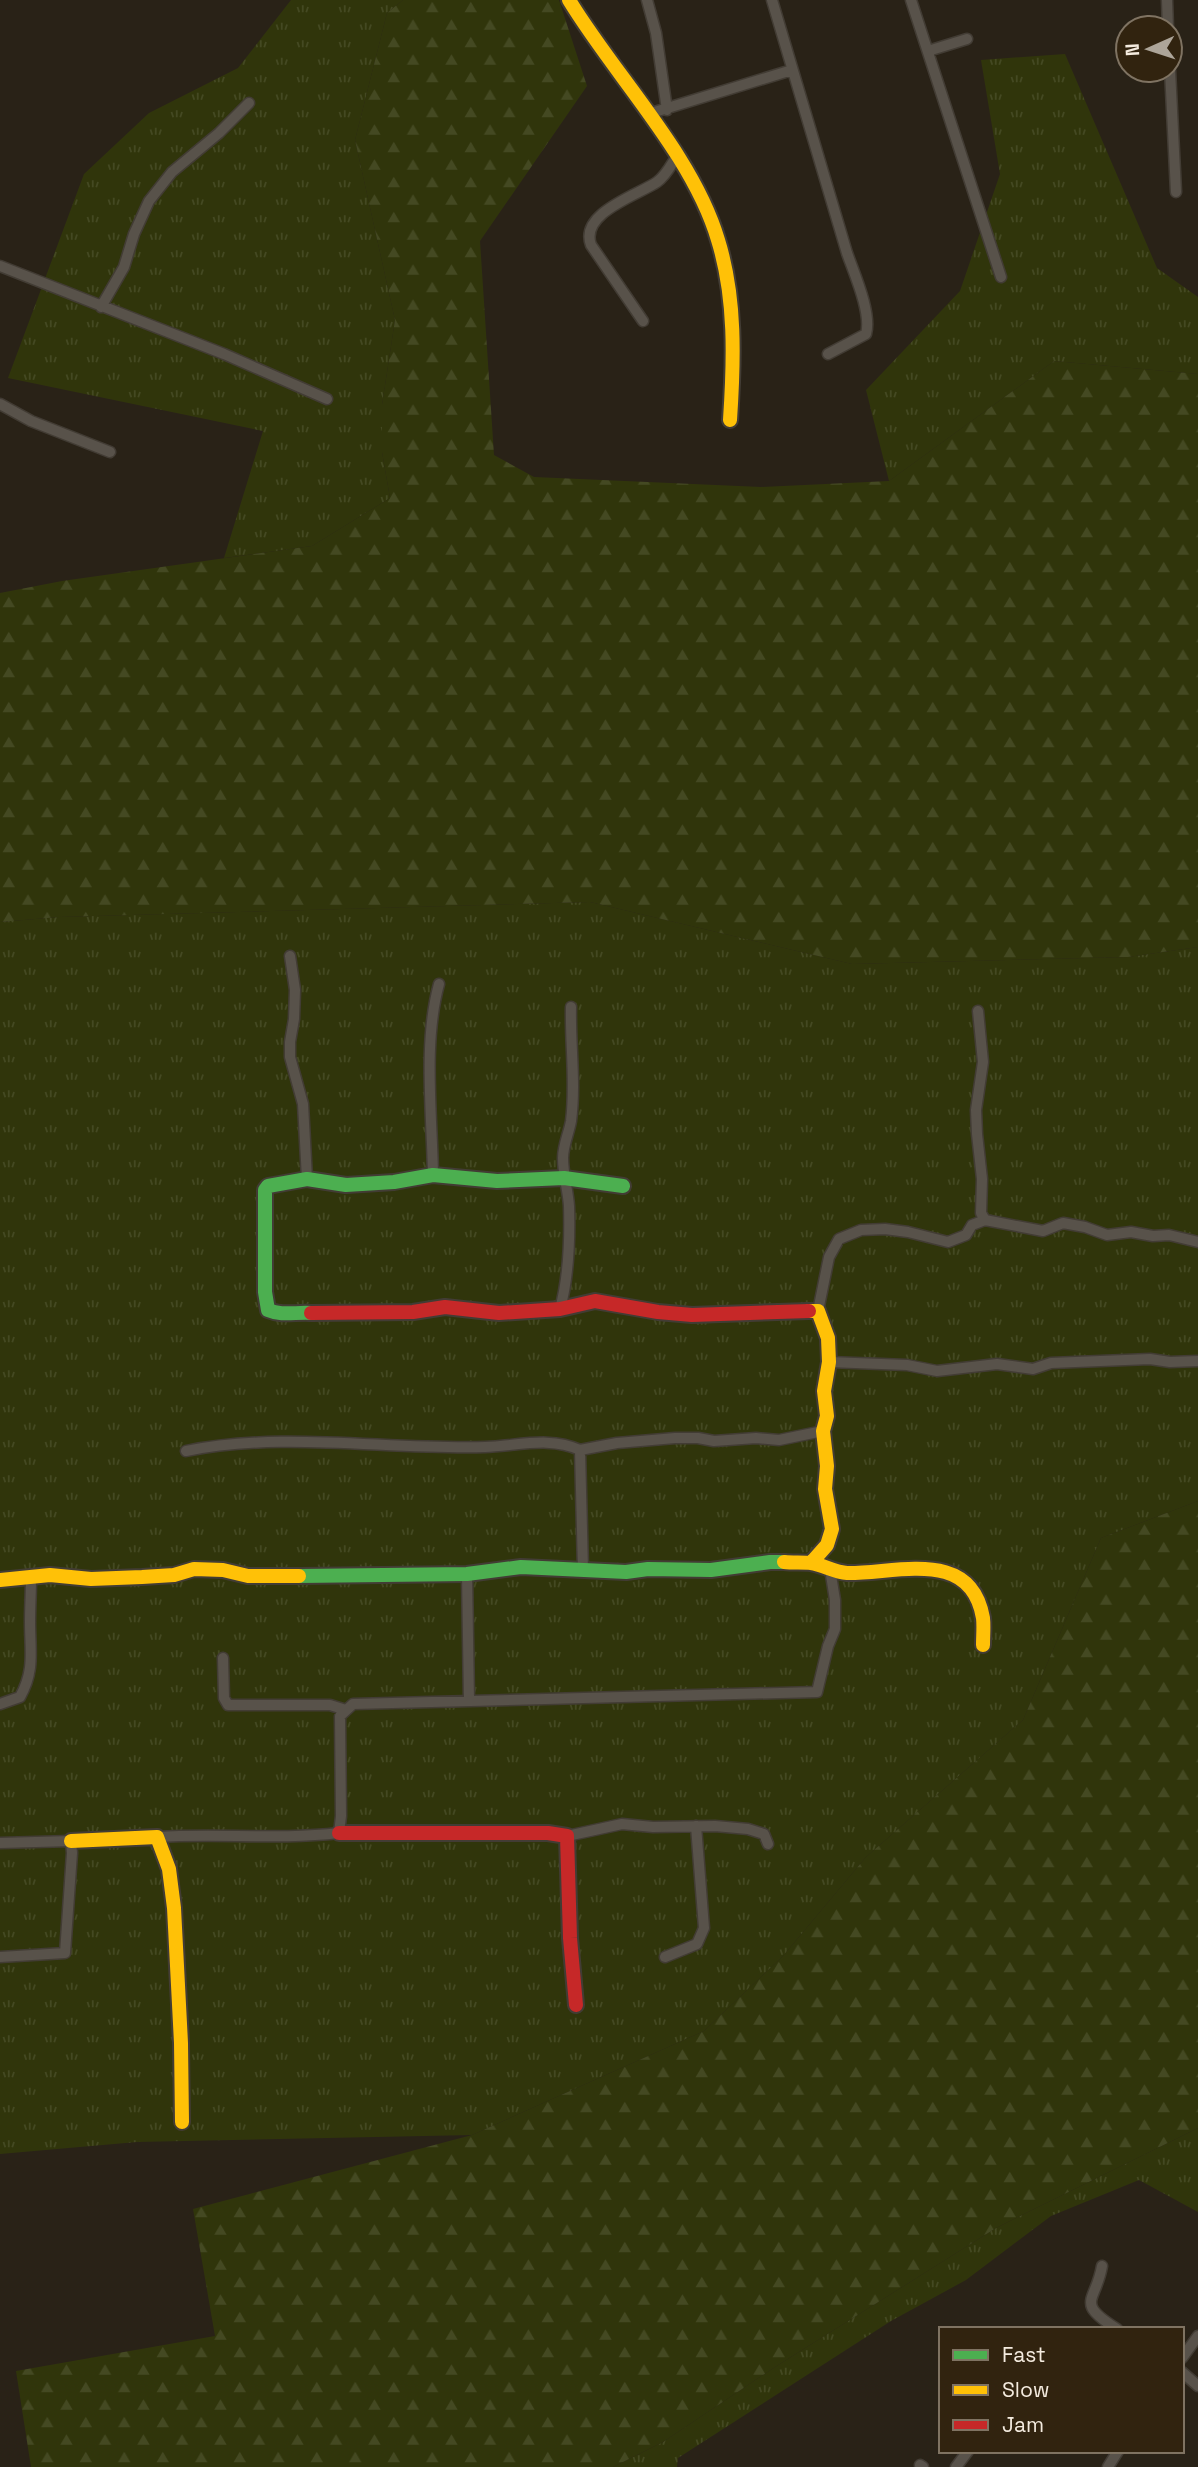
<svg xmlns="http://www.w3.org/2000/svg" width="1198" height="2467" viewBox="0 0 1198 2467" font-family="'Space Grotesk',sans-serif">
	<defs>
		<pattern id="grass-tufts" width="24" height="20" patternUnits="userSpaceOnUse" patternTransform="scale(1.75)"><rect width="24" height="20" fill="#30350b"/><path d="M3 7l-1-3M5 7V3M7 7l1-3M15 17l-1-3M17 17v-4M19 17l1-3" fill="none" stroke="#444922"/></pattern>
		<pattern id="forest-firs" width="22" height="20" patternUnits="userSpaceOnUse" patternTransform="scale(1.75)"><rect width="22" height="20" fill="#30350b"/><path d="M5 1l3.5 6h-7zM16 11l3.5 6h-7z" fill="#444922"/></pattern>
	</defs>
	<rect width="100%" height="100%" fill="#292217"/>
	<path fill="url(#grass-tufts)" d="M 291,0 L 403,0 L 387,13 L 355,140 L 395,320 L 382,405 L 382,452 L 390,498 L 312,546 L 224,558 L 263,431 L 8,378 L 84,174 L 149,113 L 238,68 Z
		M 1065,54 L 1157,268 L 1198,297 L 1198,374 L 1054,361 L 889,481 L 866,390 L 960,291 L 1000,174 L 981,60 Z
		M 590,902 L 852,964 L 1128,957 L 1198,947 L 1198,1501 L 1101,1538 L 1023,1720 L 866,1857 L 783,1956 L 704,2031 L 472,2135 L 137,2142 L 0,2154 L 0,922 L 59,917 Z
		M 1198,2128 L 1198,2212 L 1139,2180 L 1051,2216 L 966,2280 L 891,2321 L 678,2458 L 677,2467 L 613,2467 L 663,2442 L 775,2367 L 996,2228 Z"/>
	<path fill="url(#forest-firs)" d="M 403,0 L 559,0 L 587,86 L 480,241 L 494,455 L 534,477 L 761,487 L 889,481 L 1054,361 L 1198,374 L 1198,947 L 1128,957 L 852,964 L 590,902 L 59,917 L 0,922 L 0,593 L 62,581 L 312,546 L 390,498 L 382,452 L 382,405 L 395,320 L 355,140 L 387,13 Z
		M 1198,1501 L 1198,2128 L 996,2228 L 775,2367 L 663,2442 L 613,2467 L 31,2467 L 16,2371 L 215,2336 L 193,2209 L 472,2135 L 704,2031 L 783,1956 L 866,1857 L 1023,1720 L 1101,1538 Z"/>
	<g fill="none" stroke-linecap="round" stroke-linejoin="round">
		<defs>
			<path id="street" d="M 647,0 L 656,33 L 667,110
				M 772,0 L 847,253 C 854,273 872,313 866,334 L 828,354
				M 911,0 L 1001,277
				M 1167,0 L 1168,28
				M 928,51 L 967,39
				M 1170,70 L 1176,192
				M 648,114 L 792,70
				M 0,266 L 224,354 L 327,399
				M 101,307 L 124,267 L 134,234 L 149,201 L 172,172 L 219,133 L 249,103
				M 643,321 L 591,245 C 579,213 638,195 657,182 C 666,176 671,165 677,156
				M 0,404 L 31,421 L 110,452
				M 290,956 L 295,990 L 294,1019 L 290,1042 L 290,1057 L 303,1104 L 307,1179
				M 978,1011 L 983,1062 L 976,1110 L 977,1134 L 982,1179 L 981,1213 L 985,1220
				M 433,1175 C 432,1114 423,1042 439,984
				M 560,1309 C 569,1276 570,1240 569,1206 C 568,1190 563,1175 563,1158 C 563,1145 569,1133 571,1121 C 576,1083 570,1045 571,1007
				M 818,1311 L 829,1257 L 839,1239 L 861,1230 L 885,1229 L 908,1232 L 948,1242 L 966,1235 L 972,1225 L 985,1220 L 1043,1231 L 1063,1223 L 1085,1227 L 1107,1235 L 1131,1232 L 1153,1236 L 1169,1235 L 1198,1242
				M 829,1362 L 907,1365 L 937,1371 L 997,1364 L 1033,1369 L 1051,1363 L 1150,1359 L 1170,1362 L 1198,1361
				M 186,1451 C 284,1431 386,1450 485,1447 C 517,1446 550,1436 580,1450
				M 583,1570 L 580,1450 L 617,1443 L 675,1438 L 698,1438 L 714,1441 L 756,1438 L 779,1440 L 823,1431
				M 467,1574 L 469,1701
				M 223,1658 L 224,1698 L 228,1705 L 330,1705 L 346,1710
				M 0,1704 L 20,1697 C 35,1670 30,1652 30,1622 C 30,1607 31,1593 31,1578
				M 567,1836 L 622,1824 L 653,1827 L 715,1826 L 748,1829 L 764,1834 L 768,1844
				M 157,1837 C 218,1833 278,1840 339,1833 L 341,1816 L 340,1716 L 353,1704 L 817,1692 L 828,1646 L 835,1629 L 835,1600 L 830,1569
				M 0,1843 L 71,1841 L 72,1853 L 65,1953 L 0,1957
				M 665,1957 L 697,1944 L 704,1928 L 696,1826
				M 1102,2266 C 1096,2302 1074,2302 1117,2329
				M 1182,2358 L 1198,2336
				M 1182,2372 L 1198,2386
				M 920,2465 L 923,2467
				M 956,2467 L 968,2451
				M 1108,2467 L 1118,2451"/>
			<path id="fast" d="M 311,1313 C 295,1312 282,1316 268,1310 L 265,1292 L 265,1190 L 268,1186 L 307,1179 L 346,1185 L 394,1182 L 433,1175 L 497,1181 L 564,1178 L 623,1186
				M 299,1576 L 467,1574 L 521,1567 L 626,1572 L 648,1569 L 711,1570 L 770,1562 L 784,1562"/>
			<path id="slow" d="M 569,0 C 615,76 693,155 718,240 C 736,298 734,360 730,420
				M 809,1311 L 818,1311 L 828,1338 L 829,1362 L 824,1391 L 827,1416 L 823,1431 L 827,1466 L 825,1489 L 832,1529 L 827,1545 L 811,1563
				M 784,1562 C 793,1563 803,1562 811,1563 C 823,1565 835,1572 847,1573 C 896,1574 971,1547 983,1618 C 984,1626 983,1636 983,1645
				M 0,1580 L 50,1575 L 91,1579 L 142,1577 L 174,1575 L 194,1569 L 223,1570 L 248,1576 L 299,1576
				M 71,1841 L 157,1837 L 169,1869 L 174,1908 L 181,2043 L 182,2122"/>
			<path id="jam" d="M 311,1313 L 413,1312 L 445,1307 L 499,1313 L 560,1309 L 595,1301 L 658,1312 L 692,1315 L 809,1311
				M 339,1833 L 548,1833 L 567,1836 L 570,1938 L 576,2005"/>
		</defs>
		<use href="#street" stroke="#423c34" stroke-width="13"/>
		<use href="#fast" stroke="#423c34" stroke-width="18"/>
		<use href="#slow" stroke="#423c34" stroke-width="18"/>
		<use href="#jam" stroke="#423c34" stroke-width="18"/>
		<use href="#street" stroke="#58524a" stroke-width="10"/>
		<use href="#fast" stroke="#4caf50" stroke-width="14"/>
		<use href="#slow" stroke="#ffc107" stroke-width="14"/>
		<use href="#jam" stroke="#c62828" stroke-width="14"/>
	</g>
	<rect x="939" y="2327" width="245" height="126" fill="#31230f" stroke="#7f7362" stroke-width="2"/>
	<rect x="953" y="2350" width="35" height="10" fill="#4caf50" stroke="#7f7362" stroke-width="2"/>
	<text x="1002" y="2362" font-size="21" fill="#f4ebdf">Fast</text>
	<rect x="953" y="2385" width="35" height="10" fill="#ffc107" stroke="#7f7362" stroke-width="2"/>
	<text x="1002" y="2397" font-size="21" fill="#f4ebdf">Slow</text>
	<rect x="953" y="2420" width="35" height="10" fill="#c62828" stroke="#7f7362" stroke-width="2"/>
	<text x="1002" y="2432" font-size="21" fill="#f4ebdf">Jam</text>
	<g transform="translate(1149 49) rotate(267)"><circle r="33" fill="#31230f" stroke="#7f7362" stroke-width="2"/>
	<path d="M0-5L12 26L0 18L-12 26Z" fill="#ada599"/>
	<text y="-10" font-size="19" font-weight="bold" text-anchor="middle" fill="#f4ebdf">N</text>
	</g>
</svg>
